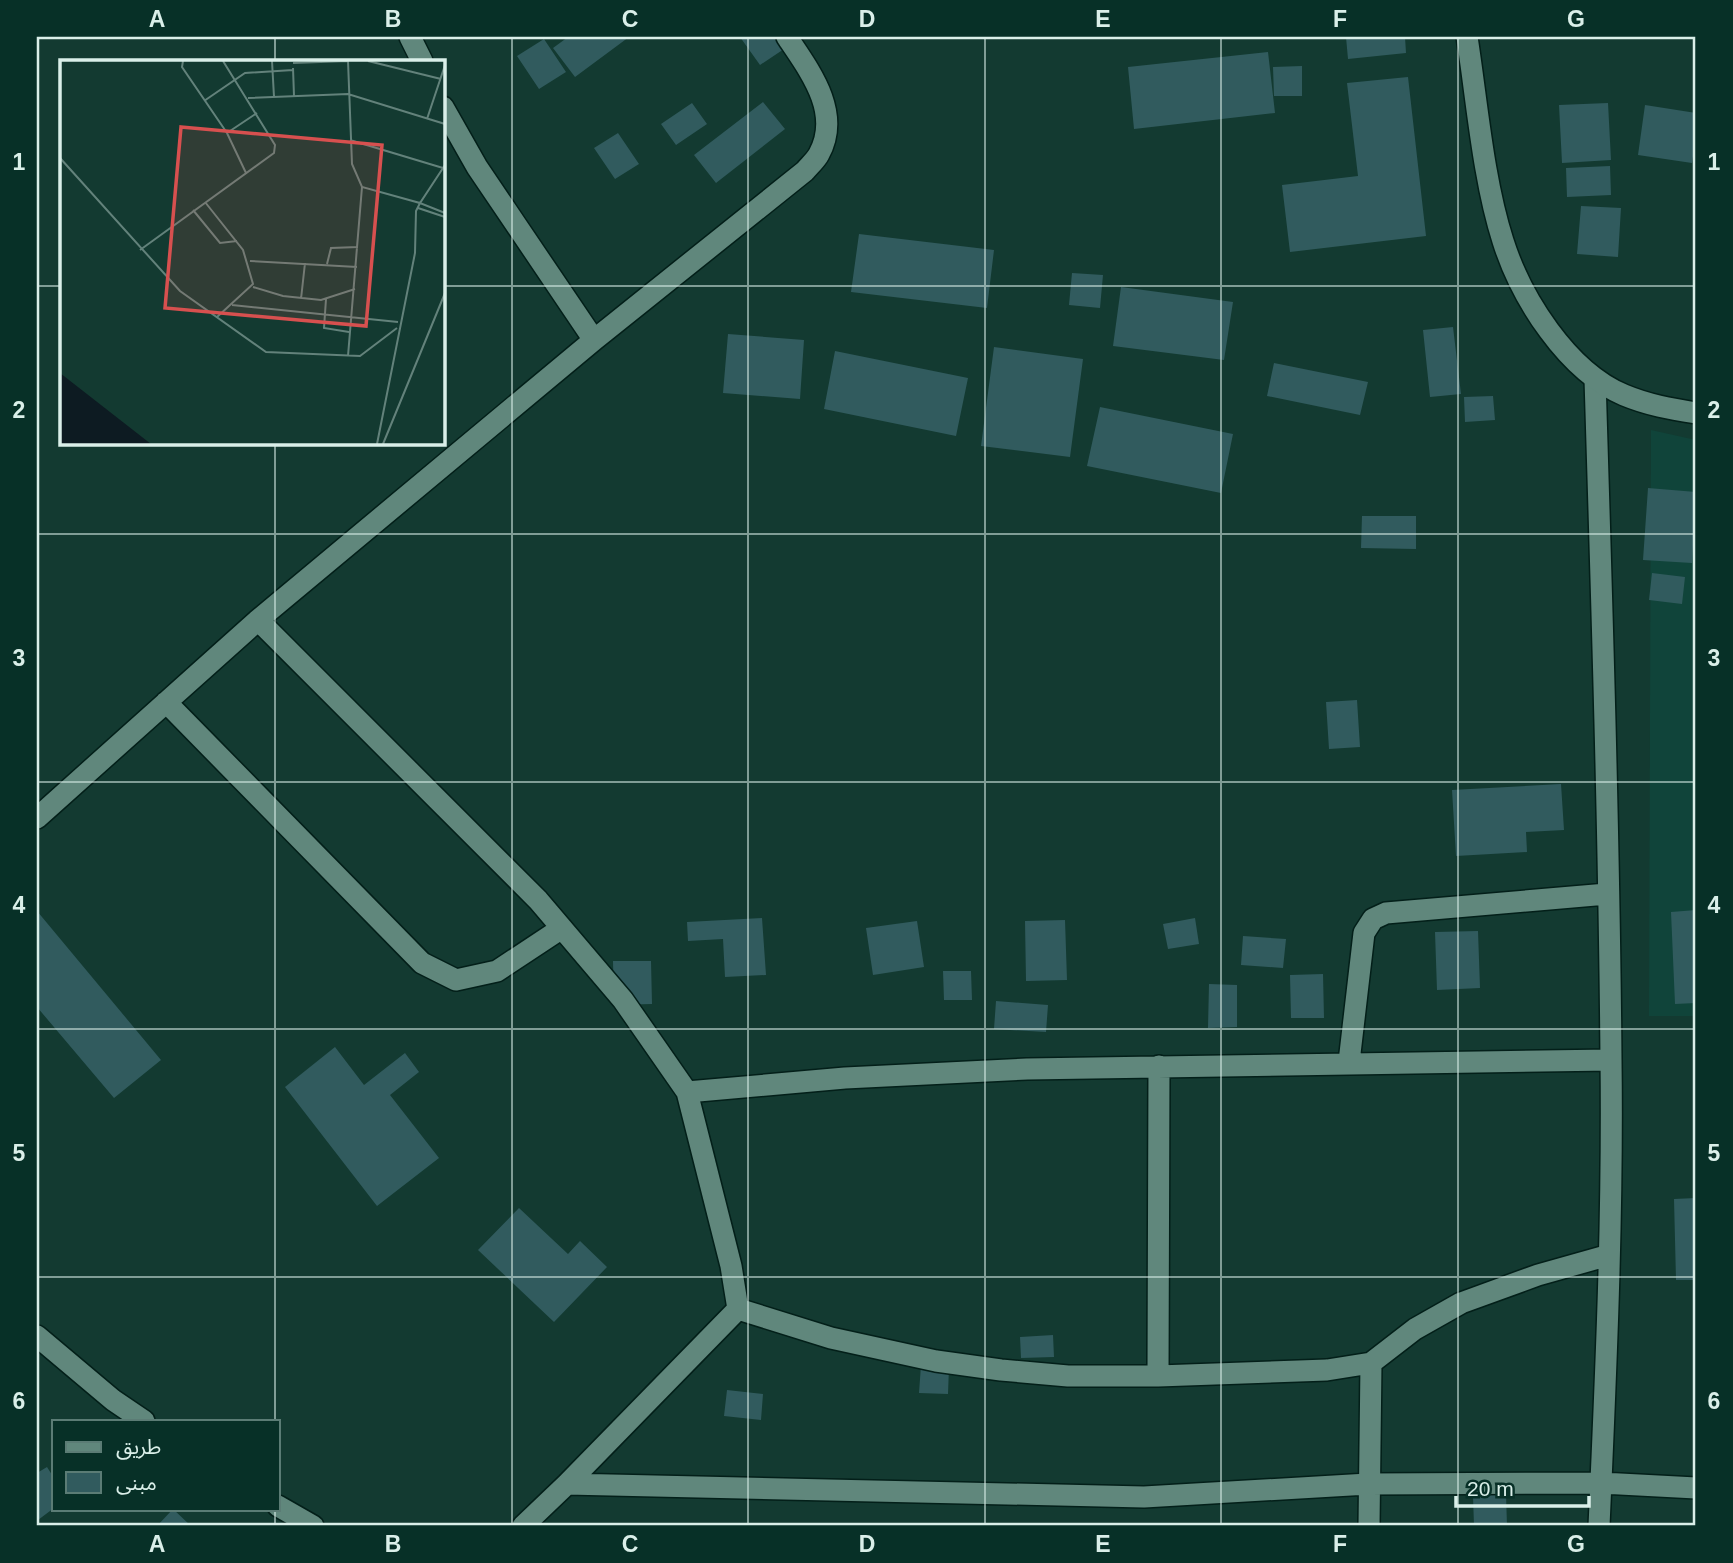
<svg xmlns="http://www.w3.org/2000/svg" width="1733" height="1563" viewBox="0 0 1733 1563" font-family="Helvetica,'Noto Sans Arabic',sans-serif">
	<rect width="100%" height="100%" fill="#133a31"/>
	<path fill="#10443a" d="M 1651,430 L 1696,440 L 1696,1016 L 1649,1016 Z"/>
	<path fill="#315b5e" d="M 568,37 L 629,37 L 575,77 L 553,48 Z
		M 740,37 L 775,37 L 784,49 L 760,65 Z
		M 1346,37 L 1405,37 L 1406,53 L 1348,59 Z
		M 544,39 L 566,72 L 539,89 L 517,56 Z
		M 1268,52 L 1275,113 L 1134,129 L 1128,67 Z
		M 1302,66 L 1302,96 L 1274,96 L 1273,67 Z
		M 1408,77 L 1426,236 L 1290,252 L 1282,185 L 1358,176 L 1347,83 Z
		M 763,102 L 785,129 L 716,183 L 694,155 Z
		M 692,103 L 707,124 L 676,145 L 661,124 Z
		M 1608,103 L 1611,160 L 1562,163 L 1559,105 Z
		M 1645,105 L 1696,113 L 1696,135 L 1692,163 L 1638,155 Z
		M 618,133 L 639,164 L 615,179 L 594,148 Z
		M 1610,166 L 1611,195 L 1567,197 L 1566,168 Z
		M 1581,206 L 1621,208 L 1618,257 L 1577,254 Z
		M 859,234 L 994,250 L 987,308 L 851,292 Z
		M 1072,273 L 1103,275 L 1100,308 L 1069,305 Z
		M 1121,287 L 1233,302 L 1224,360 L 1113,346 Z
		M 1453,327 L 1461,394 L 1430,397 L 1423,330 Z
		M 728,334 L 804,340 L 800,399 L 723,393 Z
		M 994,347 L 1083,359 L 1070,457 L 981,446 Z
		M 835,351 L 968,378 L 956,436 L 824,409 Z
		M 1274,363 L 1368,382 L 1360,415 L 1267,396 Z
		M 1493,396 L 1495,420 L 1465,422 L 1464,397 Z
		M 1100,407 L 1233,434 L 1221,493 L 1087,466 Z
		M 1648,488 L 1696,492 L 1692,563 L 1643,560 Z
		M 1362,516 L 1416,516 L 1416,549 L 1361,548 Z
		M 1652,573 L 1685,577 L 1682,604 L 1649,600 Z
		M 1357,700 L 1360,747 L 1329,749 L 1326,702 Z
		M 1561,784 L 1564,830 L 1526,832 L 1527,852 L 1456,856 L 1452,790 Z
		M 1696,910 L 1696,1003 L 1675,1004 L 1671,912 Z
		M 37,911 L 161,1060 L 114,1098 L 37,1007 Z
		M 762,918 L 766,975 L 725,977 L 723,939 L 688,941 L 687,922 Z
		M 1195,918 L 1199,944 L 1168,949 L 1163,924 Z
		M 1065,920 L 1067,980 L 1026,981 L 1025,921 Z
		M 917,921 L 924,967 L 873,975 L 866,928 Z
		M 1478,931 L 1480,988 L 1437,990 L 1435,932 Z
		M 1243,936 L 1286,939 L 1283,968 L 1241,965 Z
		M 613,961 L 651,961 L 652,1004 L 614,1005 Z
		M 943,971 L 971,971 L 972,1000 L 944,1000 Z
		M 1323,974 L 1324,1018 L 1291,1018 L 1290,975 Z
		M 1209,984 L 1237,985 L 1237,1027 L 1208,1028 Z
		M 996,1001 L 1048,1005 L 1046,1032 L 994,1029 Z
		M 335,1047 L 364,1085 L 405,1053 L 419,1072 L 390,1095 L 439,1158 L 377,1206 L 285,1087 Z
		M 1696,1198 L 1696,1280 L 1676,1280 L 1674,1199 Z
		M 519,1208 L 568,1254 L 580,1241 L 607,1267 L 554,1322 L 478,1250 Z
		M 1053,1335 L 1054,1357 L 1021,1358 L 1020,1337 Z
		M 921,1365 L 949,1367 L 948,1394 L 919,1393 Z
		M 727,1390 L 763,1394 L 761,1420 L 724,1416 Z
		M 47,1467 L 54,1478 L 54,1508 L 38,1520 L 37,1473 Z
		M 1506,1494 L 1507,1526 L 1474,1526 L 1473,1496 Z
		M 173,1509 L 191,1526 L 157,1526 Z"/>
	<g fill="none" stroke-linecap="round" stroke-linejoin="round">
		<defs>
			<path id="minor" d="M 410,37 L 422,61
				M 443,107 L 477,167 L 594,340
				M 1595,379 C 1602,605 1609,832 1611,1059 C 1613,1215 1606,1371 1599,1526
				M 258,620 L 538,900 L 623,1000 L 687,1092 L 731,1266 L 738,1309 L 567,1484 L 523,1526
				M 166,702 L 422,963 L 456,980 L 497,971 L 562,928
				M 37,818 L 258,620 L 594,340 L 805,171 C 809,166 816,160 819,154 C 842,112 809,70 787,37
				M 1349,1062 L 1364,933 L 1373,919 L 1386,913 L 1607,894
				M 687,1092 L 845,1078 L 1027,1069 L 1611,1060
				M 738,1309 L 831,1338 L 936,1361 L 1001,1370 L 1068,1376 L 1158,1376 L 1327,1370 L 1371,1363 L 1415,1329 L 1461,1303 L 1538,1275 L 1609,1255
				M 1158,1376 L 1159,1066
				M 567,1484 L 1144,1497 L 1368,1484 L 1601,1483 L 1696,1488
				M 1369,1526 L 1371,1363"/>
			<path id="tertiary" d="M 1467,37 C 1477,101 1483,179 1503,241 C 1521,298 1567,371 1624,395 C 1648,405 1671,409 1696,413
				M 37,1336 L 113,1400 L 144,1421
				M 278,1506 L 313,1526"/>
		</defs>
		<use href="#minor" stroke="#031f19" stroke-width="24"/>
		<use href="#tertiary" stroke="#031f19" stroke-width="24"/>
		<use href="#minor" stroke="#60877c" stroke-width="21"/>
		<use href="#tertiary" stroke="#60877c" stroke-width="21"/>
	</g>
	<path fill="none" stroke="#daefe9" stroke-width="2" stroke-opacity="0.55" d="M 275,37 L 275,61M 512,37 L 512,1526M 748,37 L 748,1526M 985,37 L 985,1526M 1221,37 L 1221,1526M 1458,37 L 1458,1526M 37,286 L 61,286M 443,286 L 1696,286M 275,443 L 275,1421M 37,534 L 1696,534M 37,782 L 1696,782M 37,1029 L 1696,1029M 37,1277 L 1696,1277M 275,1509 L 275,1526"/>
	<g transform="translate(60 60)">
		<rect width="385" height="385" fill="#133a31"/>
		<path d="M 0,313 L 91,384 L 0,384 Z" fill="#0d1b22"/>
		<path fill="none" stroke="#63827b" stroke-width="2" d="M 123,1 L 122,7 L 167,73 L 186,113M 212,1 L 214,37M 288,1 L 292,104 L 302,127 L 360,143 L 385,105M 308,1 L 381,19M 233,3 L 288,1M 233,8 L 234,36M 188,38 L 288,34 L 385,64M 144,41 L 185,13 L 233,10M 367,59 L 385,5M 167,73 L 197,53M 290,80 L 383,108M 0,98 L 120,231 L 206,292 L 300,296 L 337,268M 145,142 L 183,190 L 193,224 L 157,257M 358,148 L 385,157M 133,150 L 160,183 L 177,181M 80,190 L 214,93 L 215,85 L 163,1M 190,201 L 297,207M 267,204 L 271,188 L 298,187M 193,227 L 223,236 L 261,240 L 295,229M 241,239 L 245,203M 266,239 L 264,268 L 289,272M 172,245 L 338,262M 288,296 L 302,127M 317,384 L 355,193 L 356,151 L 360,143 L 385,153M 323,384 L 385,233"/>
		<path fill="#d7504f" fill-opacity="0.15" stroke="#d7504f" stroke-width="3.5" d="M 121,67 L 322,85 L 306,266 L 105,248 Z"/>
		<rect width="385" height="385" fill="none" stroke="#daefe9" stroke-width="3.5"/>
	</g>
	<rect width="1733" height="1563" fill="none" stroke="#073027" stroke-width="77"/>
	<rect x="52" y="1420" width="228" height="91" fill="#073027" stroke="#5b7c75" stroke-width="2"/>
	<rect x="66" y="1442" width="35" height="10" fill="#60877c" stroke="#5b7c75" stroke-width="2"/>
	<text x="116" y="1454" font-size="21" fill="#daefe9">طريق</text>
	<rect x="66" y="1472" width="35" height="21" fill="#315b5e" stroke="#5b7c75" stroke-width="2"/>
	<text x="116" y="1490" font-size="21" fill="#daefe9">مبنى</text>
	<path d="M1456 1496v10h133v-10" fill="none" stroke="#daefe9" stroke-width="3.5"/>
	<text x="1467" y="1496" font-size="21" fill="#daefe9" stroke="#073027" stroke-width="5" paint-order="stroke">20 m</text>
	<rect x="38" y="38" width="1656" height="1486" fill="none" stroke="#daefe9" stroke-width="2.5"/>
	<g font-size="23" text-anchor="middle" font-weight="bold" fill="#daefe9">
		<text x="157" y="27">A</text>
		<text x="393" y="27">B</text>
		<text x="630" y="27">C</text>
		<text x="867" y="27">D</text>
		<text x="1103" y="27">E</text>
		<text x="1340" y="27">F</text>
		<text x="1576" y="27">G</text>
		<text x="19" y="170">1</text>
		<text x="1714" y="170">1</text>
		<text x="19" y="418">2</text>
		<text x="1714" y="418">2</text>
		<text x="19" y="666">3</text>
		<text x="1714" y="666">3</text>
		<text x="19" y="913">4</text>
		<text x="1714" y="913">4</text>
		<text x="19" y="1161">5</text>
		<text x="1714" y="1161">5</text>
		<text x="19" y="1409">6</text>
		<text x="1714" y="1409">6</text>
		<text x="157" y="1552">A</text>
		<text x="393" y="1552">B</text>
		<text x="630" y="1552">C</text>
		<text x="867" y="1552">D</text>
		<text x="1103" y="1552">E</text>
		<text x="1340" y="1552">F</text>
		<text x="1576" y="1552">G</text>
	</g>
</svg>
